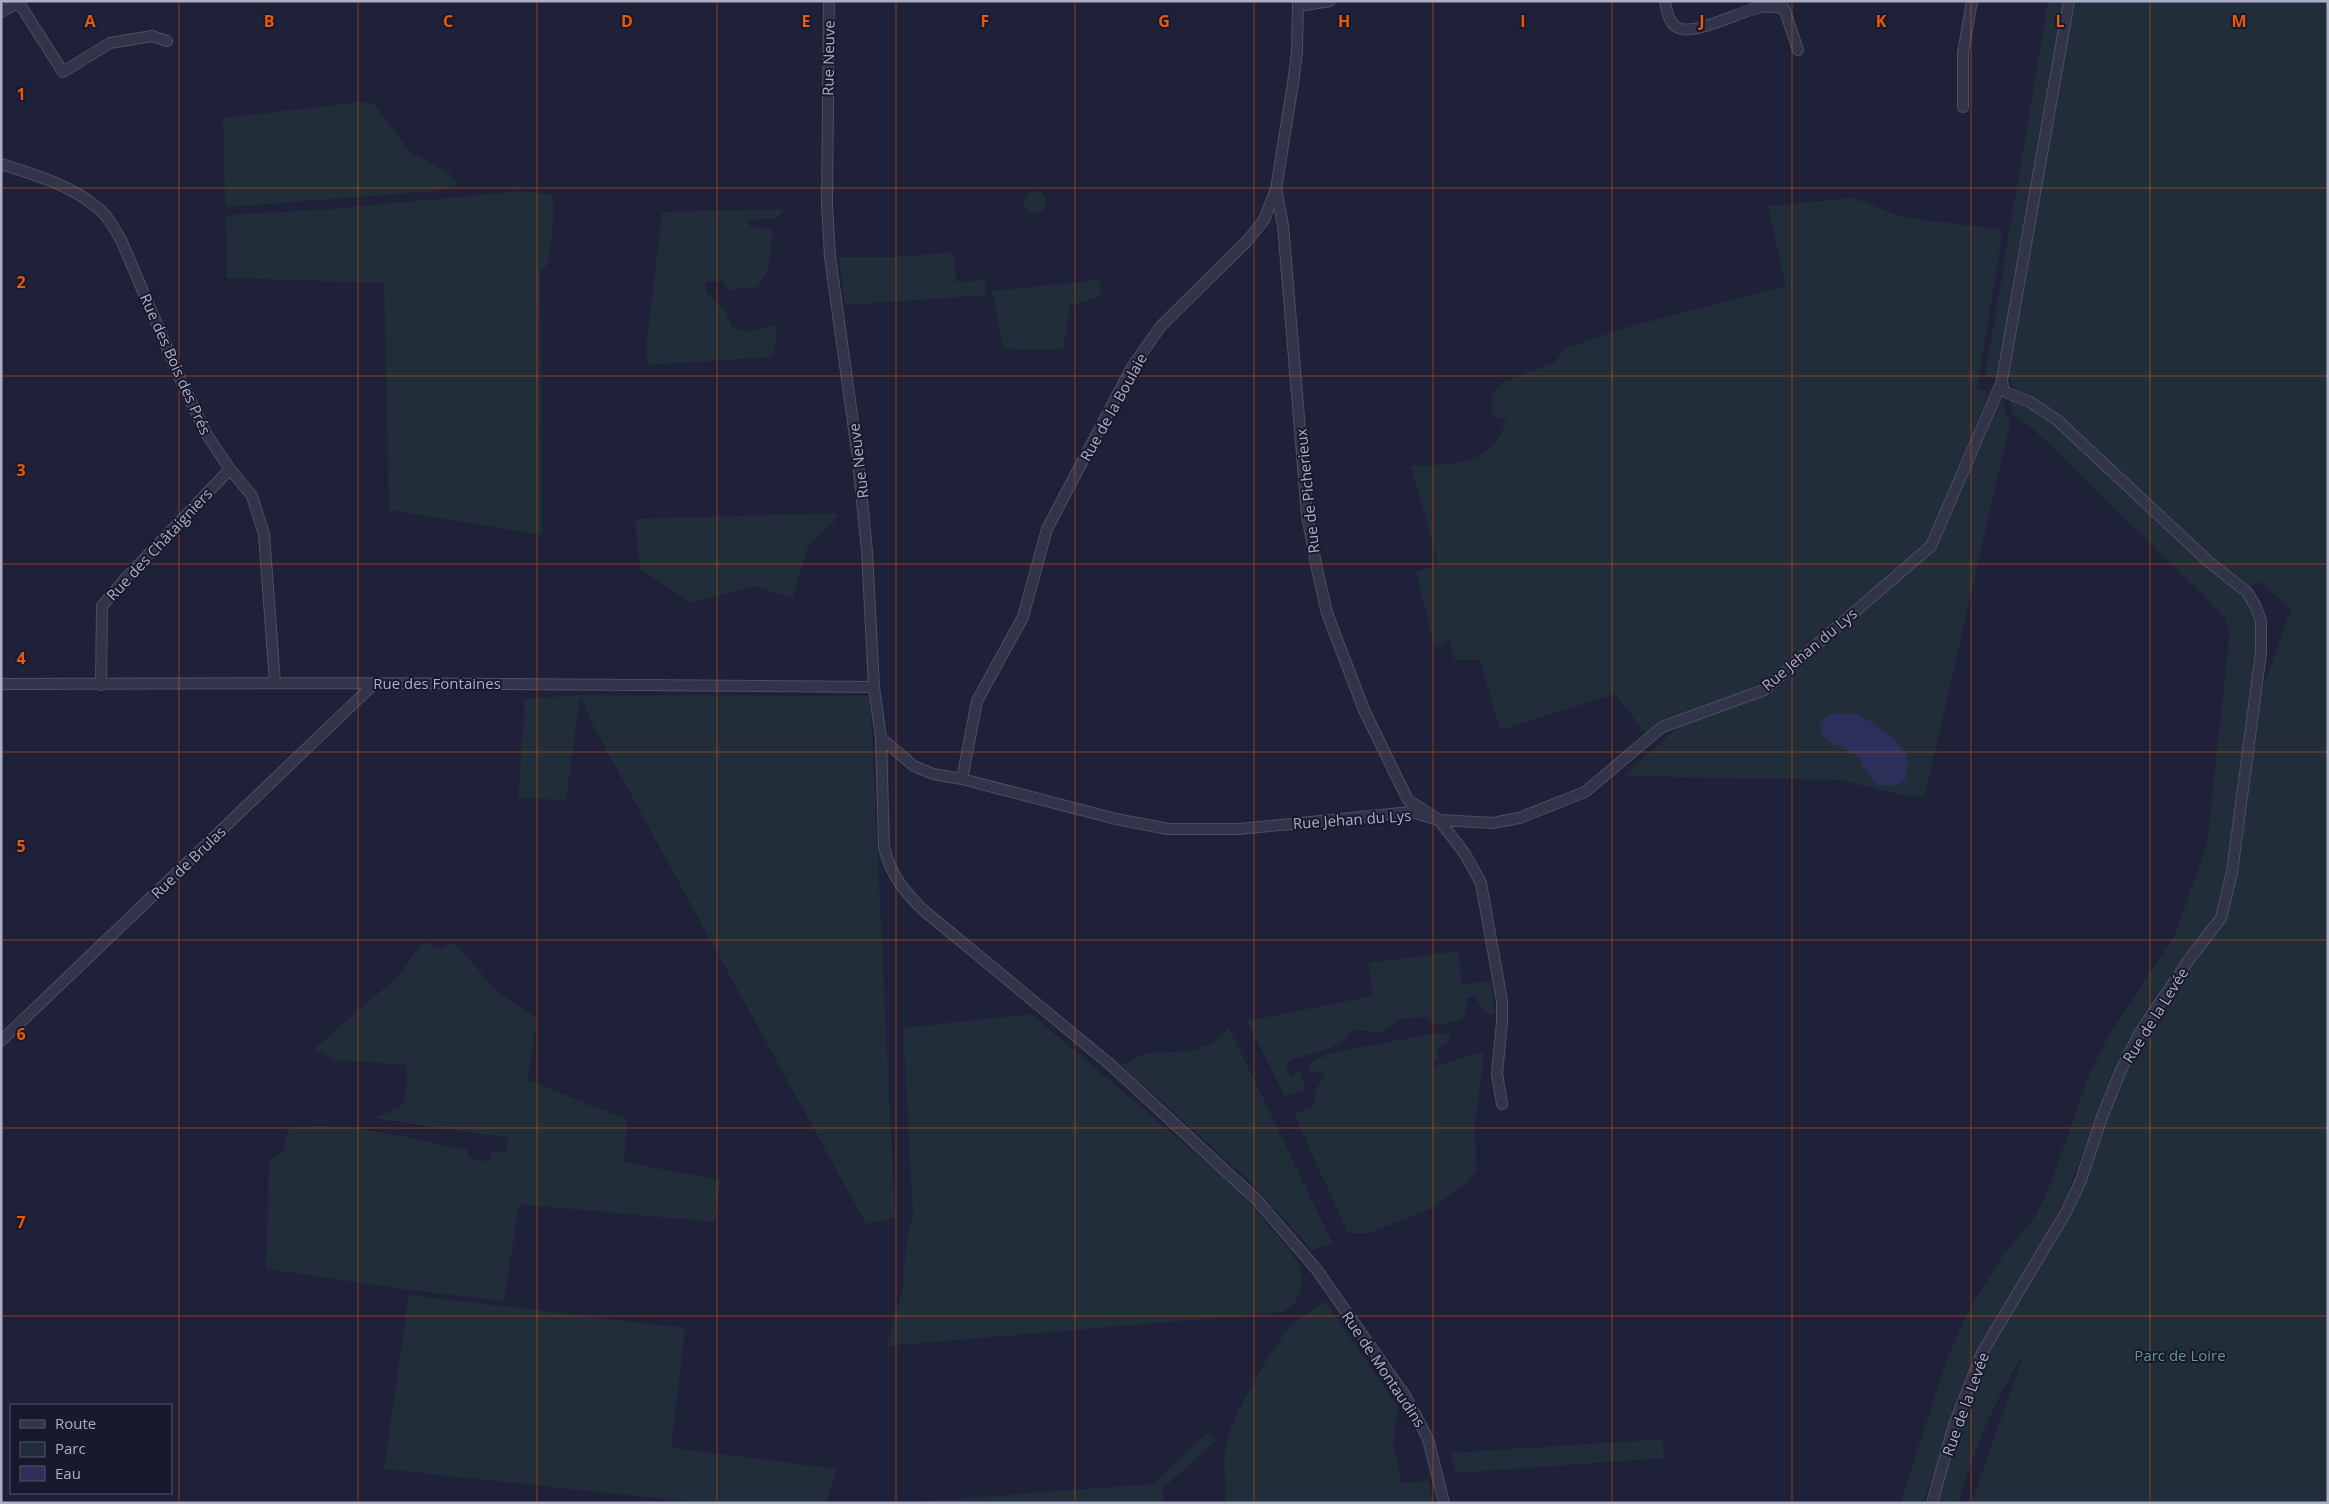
<svg xmlns="http://www.w3.org/2000/svg" width="2329" height="1504" viewBox="0 0 2329 1504" font-family="'Open Sans',sans-serif">
	<rect width="100%" height="100%" fill="#1f2139"/>
	<path fill="#212e3a" d="M 2048,1 L 2067,1 L 2000,379 L 1985,377 Z
		M 2074,1 L 2328,1 L 2328,1503 L 1971,1503 L 2024,1354 C 1993,1400 1975,1450 1958,1503 L 1935,1503 L 1957,1425 L 1983,1357 L 2051,1246 L 2131,1055 L 2146,1012 L 2138,1022 L 2116,1069 L 2064,1202 L 1981,1345 L 1969,1374 L 1923,1503 L 1900,1503 L 1948,1356 L 1970,1308 L 2002,1257 L 2037,1214 L 2050,1185 L 2090,1073 L 2110,1033 L 2175,935 L 2207,844 L 2230,631 L 2224,617 L 2204,596 L 2032,428 L 2012,413 L 2011,401 C 2047,408 2114,480 2144,507 C 2175,535 2207,562 2238,590 C 2246,600 2254,610 2257,623 C 2262,653 2251,700 2248,730 L 2291,609 L 2260,582 L 2248,587 C 2217,560 2185,535 2156,507 C 2111,464 2069,416 2013,389 L 2009,375 L 2010,360 Z
		M 360,102 L 374,104 L 410,152 L 449,173 L 458,184 L 436,191 L 227,207 L 225,202 L 223,118 Z
		M1024 202a11 11 0 1 1 22 0a11 11 0 1 1-22 0Z
		M 523,191 L 553,195 L 553,224 L 548,264 L 540,271 L 542,535 L 389,510 L 384,283 L 227,278 L 226,215 L 331,209 Z
		M 1856,198 L 1900,217 L 1998,229 L 2002,236 L 1977,388 L 1989,392 L 1930,541 L 1760,688 L 1658,722 L 1646,734 L 1615,694 L 1500,730 L 1480,660 L 1455,660 L 1449,640 L 1435,647 L 1416,572 L 1439,565 L 1411,466 C 1452,464 1493,467 1506,420 L 1492,415 L 1492,396 L 1501,383 L 1556,361 L 1563,349 L 1624,328 L 1786,286 L 1768,206 Z
		M 784,209 L 777,218 L 748,220 L 750,227 L 773,230 L 768,270 L 757,288 L 743,287 L 730,291 L 722,281 L 705,281 L 705,292 L 725,311 L 732,327 L 747,332 L 776,325 L 776,341 L 773,357 L 647,365 L 647,341 L 662,212 Z
		M 953,252 L 956,282 L 985,280 L 985,295 L 845,305 L 839,257 L 895,257 Z
		M 1099,280 L 1101,296 L 1070,306 L 1063,349 L 1041,350 L 1003,348 L 992,291 Z
		M 2001,397 L 2010,423 L 1925,795 L 1905,796 L 1840,780 L 1624,776 L 1680,725 L 1764,695 L 1936,547 Z
		M 839,513 L 833,523 L 808,546 L 793,598 L 755,586 L 691,603 L 640,569 L 635,519 Z
		M 580,695 L 870,696 L 895,1218 L 866,1224 L 595,729 L 580,696 L 566,800 L 518,798 L 525,699 Z
		M 423,942 L 441,949 L 454,943 L 497,991 L 537,1019 L 527,1080 L 627,1119 L 624,1162 L 720,1180 L 715,1222 L 519,1204 L 504,1301 L 410,1290 L 266,1269 L 269,1161 L 283,1152 L 288,1129 C 336,1118 417,1140 467,1150 L 470,1158 L 490,1162 L 492,1151 L 506,1153 L 508,1138 L 374,1118 L 401,1107 L 406,1097 L 407,1065 L 336,1060 L 314,1049 L 397,977 Z
		M 1458,951 L 1462,985 L 1490,981 L 1495,1014 L 1485,1013 L 1474,996 L 1466,999 L 1466,1013 L 1460,1020 L 1437,1025 L 1426,1017 L 1401,1019 L 1380,1032 L 1353,1030 C 1336,1054 1310,1051 1285,1063 L 1291,1077 L 1300,1071 L 1306,1090 L 1285,1097 L 1247,1021 L 1372,996 L 1369,963 Z
		M 1031,1014 L 1234,1186 L 1287,1247 L 1299,1265 L 1303,1284 L 1296,1301 L 1284,1312 L 887,1346 L 902,1293 L 907,1238 L 913,1213 L 903,1028 Z
		M 1229,1028 L 1333,1244 L 1312,1250 L 1253,1184 L 1121,1065 L 1147,1053 L 1191,1051 L 1213,1043 Z
		M 1449,1033 L 1451,1041 L 1437,1049 L 1439,1058 L 1433,1061 L 1435,1066 L 1484,1052 L 1475,1123 L 1476,1171 L 1467,1182 L 1434,1207 L 1420,1213 L 1369,1233 L 1348,1233 L 1294,1114 L 1314,1106 L 1316,1089 L 1324,1077 L 1323,1072 L 1309,1073 L 1311,1062 L 1327,1054 L 1431,1034 Z
		M 409,1295 L 685,1328 L 671,1448 L 837,1469 L 826,1503 L 702,1503 L 384,1469 Z
		M 1325,1301 L 1398,1407 L 1393,1442 L 1402,1483 L 1429,1481 L 1432,1503 L 1225,1503 C 1227,1483 1222,1461 1226,1442 C 1233,1415 1274,1342 1294,1323 C 1303,1315 1315,1308 1325,1301 Z
		M 1207,1433 L 1216,1440 L 1161,1490 L 1165,1503 L 901,1503 L 1153,1484 Z
		M 1663,1439 L 1664,1458 L 1456,1473 L 1450,1453 Z"/>
	<path fill="#2c2f5a" d="M 1855,713 C 1872,722 1908,743 1908,764 C 1908,769 1906,775 1905,780 L 1893,786 L 1878,785 L 1866,772 L 1858,756 L 1828,741 L 1822,733 L 1820,723 L 1831,714 Z"/>
	<g fill="none" stroke-linecap="round" stroke-linejoin="round">
		<defs>
			<path id="minor" d="M 829,1 L 827,204 L 830,257 L 857,451 L 867,551 L 874,687 L 881,738 L 884,847 C 890,873 903,890 922,909 L 1112,1066 L 1257,1200 L 1317,1270 L 1406,1397 L 1428,1439 L 1444,1503
				M 1665,1 C 1667,12 1669,27 1682,29 C 1699,33 1742,11 1761,7 C 1768,5 1777,8 1784,8 L 1798,50
				M 19,3 L 63,72 L 110,43 L 152,36 L 167,41
				M 1299,6 L 1330,1
				M 1,12 L 21,1
				M 1963,107 L 1963,53 L 1972,1
				M 1,164 C 32,174 68,184 94,205 C 107,214 115,229 122,242 L 181,381 L 207,435 L 230,469 L 252,496 L 264,534 L 275,683
				M 1276,189 L 1283,225 L 1307,515 L 1317,569 L 1327,613 L 1364,710 L 1408,800 L 1439,820 L 1465,854 L 1481,883 L 1502,1001 L 1502,1022 L 1497,1074 L 1502,1104
				M 1,684 L 375,683 L 874,687
				M 101,685 L 102,606 L 125,579 L 230,469
				M 881,738 L 914,766 L 933,774 L 962,779 L 1116,819 L 1168,829 L 1239,829 L 1411,812 L 1439,820 L 1493,823 L 1519,818 L 1585,792 L 1662,727 L 1764,690 L 1931,546 L 2002,381
				M 962,779 L 977,701 L 1023,617 L 1047,529 L 1132,367 L 1161,326 L 1247,241 L 1264,220 L 1276,189 L 1293,83 L 1297,52 L 1298,1
				M 1,1041 L 375,683
				M 1932,1503 L 1954,1425 L 1982,1353 L 2066,1212 L 2081,1180 L 2102,1117 L 2121,1070 L 2140,1032 L 2191,957 L 2221,918 L 2232,872 L 2261,653 L 2261,621 L 2255,605 L 2247,592 L 2209,562 L 2057,420 L 2030,402 L 2007,393 L 2003,388 L 2002,380 L 2069,1"/>
		</defs>
		<use href="#minor" stroke="#4d4e64" stroke-width="12"/>
		<use href="#minor" stroke="#323449" stroke-width="10"/>
	</g>
	<path fill="none" stroke="#e8590c" stroke-width="1" stroke-opacity="0.55" d="M 179,1 L 179,1503M 358,1 L 358,1503M 537,1 L 537,1503M 717,1 L 717,1503M 896,1 L 896,1503M 1075,1 L 1075,1503M 1254,1 L 1254,1503M 1433,1 L 1433,1503M 1612,1 L 1612,1503M 1792,1 L 1792,1503M 1971,1 L 1971,1503M 2150,1 L 2150,1503M 1,188 L 2328,188M 1,376 L 2328,376M 1,564 L 2328,564M 1,752 L 2328,752M 1,940 L 2328,940M 1,1128 L 2328,1128M 1,1316 L 2328,1316"/>
	<g text-anchor="middle" dominant-baseline="central" stroke-width="4" stroke-linejoin="round" paint-order="stroke">
		<g font-size="15" fill="#acadc6" stroke="#18192d">
			<text transform="translate(828 58) rotate(-89)">Rue Neuve</text>
			<text transform="translate(176 364) rotate(66)">Rue des Bois des Prés</text>
			<text transform="translate(1113 407) rotate(-61)">Rue de la Boulaie</text>
			<text transform="translate(858 461) rotate(-97)">Rue Neuve</text>
			<text transform="translate(1307 491) rotate(-96)">Rue de Picherieux</text>
			<text transform="translate(159 544) rotate(-47)">Rue des Châtaigniers</text>
			<text transform="translate(1809 649) rotate(-40)">Rue Jehan du Lys</text>
			<text x="437" y="683">Rue des Fontaines</text>
			<text transform="translate(1352 819) rotate(-4)">Rue Jehan du Lys</text>
			<text transform="translate(188 862) rotate(-44)">Rue de Brulas</text>
			<text transform="translate(2155 1015) rotate(-58)">Rue de la Levée</text>
			<text transform="translate(1384 1369) rotate(56)">Rue de Montaudins</text>
			<text transform="translate(1965 1404) rotate(-70)">Rue de la Levée</text>
		</g>
		<g font-size="15" fill="#639881" stroke="#18192d">
			<text x="2180" y="1355">Parc de Loire</text>
		</g>
	</g>
	<g font-size="16" text-anchor="middle" font-weight="bold" fill="#e8590c" stroke="#18192d" stroke-width="4" stroke-linejoin="round" paint-order="stroke">
		<text x="90" y="27">A</text>
		<text x="269" y="27">B</text>
		<text x="448" y="27">C</text>
		<text x="627" y="27">D</text>
		<text x="806" y="27">E</text>
		<text x="985" y="27">F</text>
		<text x="1164" y="27">G</text>
		<text x="1344" y="27">H</text>
		<text x="1523" y="27">I</text>
		<text x="1702" y="27">J</text>
		<text x="1881" y="27">K</text>
		<text x="2060" y="27">L</text>
		<text x="2239" y="27">M</text>
		<text x="21" y="100">1</text>
		<text x="21" y="288">2</text>
		<text x="21" y="476">3</text>
		<text x="21" y="664">4</text>
		<text x="21" y="852">5</text>
		<text x="21" y="1040">6</text>
		<text x="21" y="1228">7</text>
	</g>
	<rect width="2329" height="1504" fill="none" stroke="#acadc6" stroke-width="5"/>
	<rect x="10" y="1404" width="162" height="90" fill="#18192d" stroke="#53546a"/>
	<rect x="20" y="1420" width="25" height="8" fill="#323449" stroke="#53546a"/>
	<text x="55" y="1429" font-size="15" fill="#acadc6">Route</text>
	<rect x="20" y="1442" width="25" height="15" fill="#212e3a" stroke="#53546a"/>
	<text x="55" y="1454" font-size="15" fill="#acadc6">Parc</text>
	<rect x="20" y="1466" width="25" height="15" fill="#2c2f5a" stroke="#53546a"/>
	<text x="55" y="1479" font-size="15" fill="#acadc6">Eau</text>
</svg>
